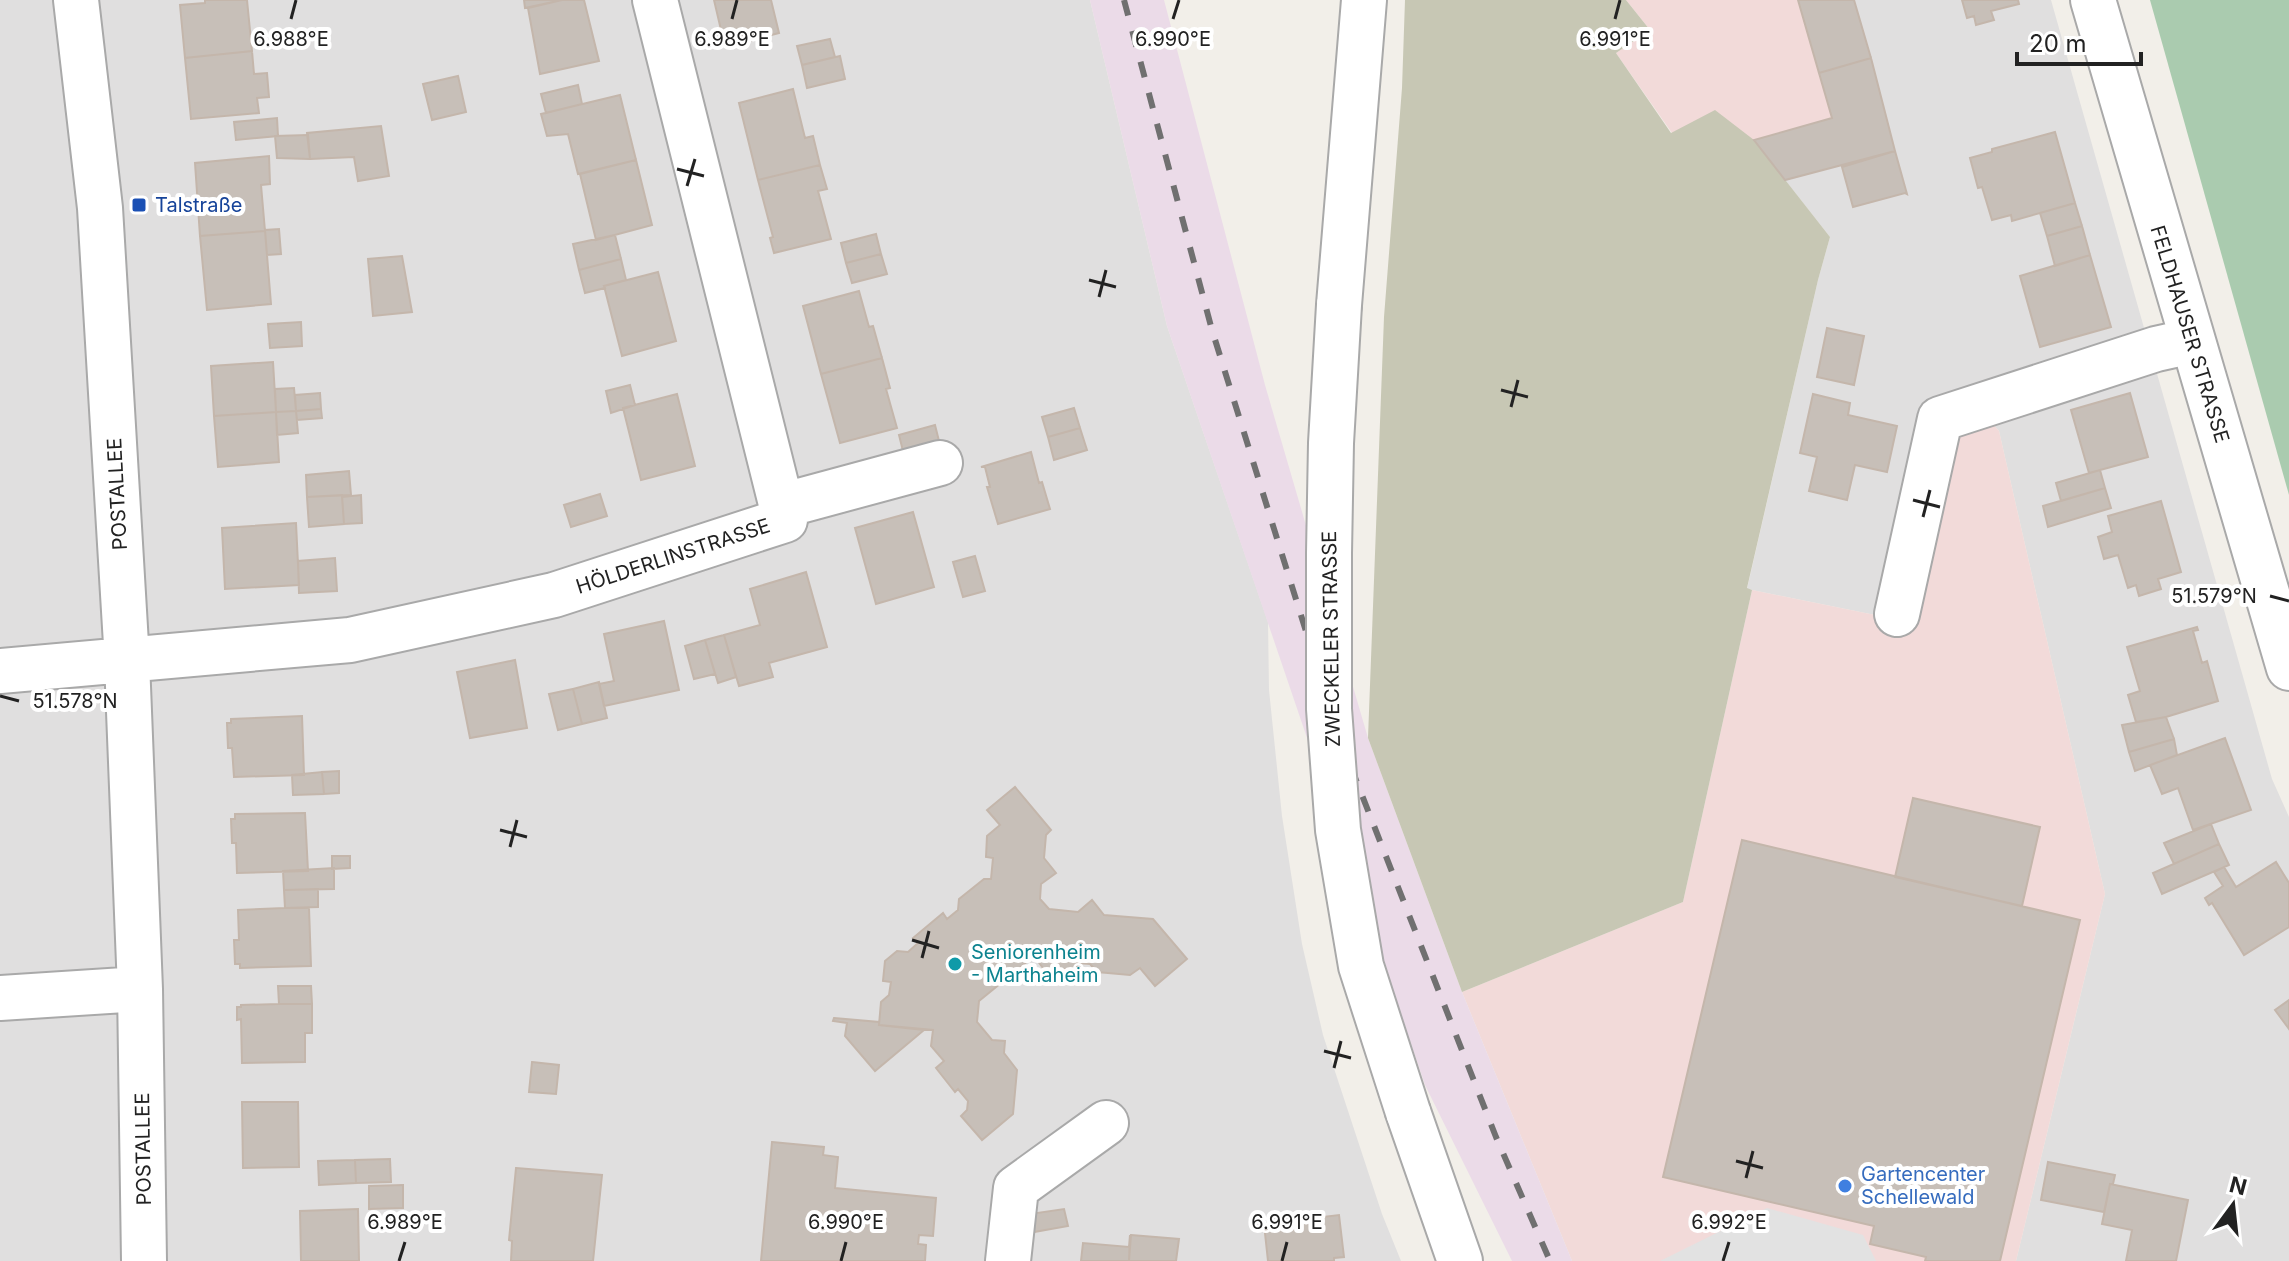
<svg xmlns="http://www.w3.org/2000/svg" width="2289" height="1261" viewBox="0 0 2289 1261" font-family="Inter,sans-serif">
	<rect width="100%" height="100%" fill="#f2efe9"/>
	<path fill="#e0dfdf" d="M 0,0 L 1090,0 L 1167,326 L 1268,622 L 1269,690 L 1282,816 L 1302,944 L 1323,1035 L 1382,1214 L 1401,1261 L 0,1261 Z
		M 1854,0 L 2051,0 L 2272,779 L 2289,817 L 2289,1261 L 2016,1261 L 2105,894 L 1999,431 L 1985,416 L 1885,617 L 1747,589 L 1818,280 L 1830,237 L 1785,180 L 1895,151 Z"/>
	<path fill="#f2dad9" d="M 1626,0 L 1854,0 L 1895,151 L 1785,180 L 1672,133 L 1616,53 L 1650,30 Z
		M 1985,415 L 1999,431 L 2105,894 L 2016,1261 L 1572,1261 L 1462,992 L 1683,902 L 1752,590 L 1885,617 L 1954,422 Z"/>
	<path fill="#ebdbe8" d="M 1090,0 L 1164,0 L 1265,385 L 1368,738 L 1462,992 L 1572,1261 L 1512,1261 L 1425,1085 L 1167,326 Z"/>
	<path fill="#c7c7b4" d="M 1405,0 L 1626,0 L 1650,30 L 1616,53 L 1671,133 L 1715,110 L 1754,140 L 1830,237 L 1818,280 L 1747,588 L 1752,590 L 1683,902 L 1462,992 L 1368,738 L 1384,317 L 1402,88 Z"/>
	<path fill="#aacbaf" d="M 2150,0 L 2289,0 L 2289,495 Z"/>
	<path fill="#e2e2e2" d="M 1767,1208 L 1863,1235 L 1876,1261 L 1660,1261 Z"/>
	<path fill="#c7bfb8" stroke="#c4b6ab" stroke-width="2" d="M 205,0 L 247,0 L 252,51 L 185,58 L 180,5 L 205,3 Z
		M 524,0 L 562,0 L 525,8 Z
		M 562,0 L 584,0 L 599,61 L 540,74 L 528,8 Z
		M 714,0 L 771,0 L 779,33 L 725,47 Z
		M 1798,0 L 1854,0 L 1871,58 L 1819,73 Z
		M 1962,0 L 2018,0 L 2019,4 L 1991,11 L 1994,20 L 1976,25 L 1974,16 L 1967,18 Z
		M 830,39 L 835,57 L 802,65 L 797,46 Z
		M 252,51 L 254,74 L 267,73 L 269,97 L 257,98 L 259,113 L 191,119 L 185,58 Z
		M 840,56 L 845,79 L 807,88 L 802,65 Z
		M 1871,58 L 1895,151 L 1785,180 L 1754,140 L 1832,118 L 1819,73 Z
		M 458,76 L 466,112 L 432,120 L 423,84 Z
		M 578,85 L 582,104 L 546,113 L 541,94 Z
		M 793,89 L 805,138 L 813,136 L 820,165 L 758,180 L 739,103 Z
		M 620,95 L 636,160 L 578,174 L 568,134 L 547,136 L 541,114 Z
		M 277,118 L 278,136 L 236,140 L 234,122 Z
		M 381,126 L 389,176 L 358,181 L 354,157 L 310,159 L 307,133 Z
		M 2055,132 L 2075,203 L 2012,221 L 2011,215 L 1992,220 L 1982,187 L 1978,188 L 1970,158 L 1992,152 L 1992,149 Z
		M 308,135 L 310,159 L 277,158 L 275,136 Z
		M 1895,151 L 1907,194 L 1905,193 L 1853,207 L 1842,167 Z
		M 269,156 L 270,184 L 261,185 L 265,231 L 200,236 L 195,163 Z
		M 636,160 L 652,225 L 596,240 L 580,174 Z
		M 820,165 L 827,189 L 818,191 L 831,239 L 774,253 L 770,238 L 773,237 L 758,180 Z
		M 2075,203 L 2082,226 L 2047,236 L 2040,213 Z
		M 2082,226 L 2090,255 L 2055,266 L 2047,236 Z
		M 279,229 L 281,254 L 267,255 L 265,230 Z
		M 265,231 L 271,304 L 207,310 L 200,236 Z
		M 876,234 L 881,254 L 846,263 L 841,243 Z
		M 615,235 L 621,259 L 579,270 L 573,244 Z
		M 881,254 L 887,274 L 852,283 L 846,263 Z
		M 2090,255 L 2111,327 L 2040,347 L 2020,276 Z
		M 402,256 L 412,312 L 373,316 L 368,259 Z
		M 621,259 L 626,280 L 604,286 L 605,288 L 585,293 L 579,270 Z
		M 658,272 L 676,341 L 622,356 L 604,286 Z
		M 859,291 L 869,327 L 873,326 L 882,358 L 821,374 L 803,306 Z
		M 301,322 L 302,346 L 270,348 L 268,324 Z
		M 1827,328 L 1864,336 L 1854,385 L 1817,377 Z
		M 882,358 L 890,388 L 886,389 L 897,428 L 840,443 L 821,374 Z
		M 273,362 L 276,412 L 214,416 L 211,366 Z
		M 630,385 L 635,405 L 611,413 L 606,391 Z
		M 294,388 L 296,411 L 276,412 L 275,389 Z
		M 320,393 L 321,409 L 296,411 L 295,395 Z
		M 2130,393 L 2148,457 L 2089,473 L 2071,410 Z
		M 677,394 L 695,466 L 641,480 L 623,408 Z
		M 1813,394 L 1850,403 L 1848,415 L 1897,426 L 1887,472 L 1855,465 L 1847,500 L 1809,491 L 1817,457 L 1800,453 Z
		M 1074,408 L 1080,428 L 1048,437 L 1042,417 Z
		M 321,409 L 322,418 L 297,420 L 296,411 Z
		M 296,411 L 298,433 L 277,435 L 276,412 Z
		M 276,412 L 279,462 L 218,467 L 214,416 Z
		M 935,425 L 940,445 L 904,455 L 899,435 Z
		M 1080,428 L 1087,450 L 1054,460 L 1048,437 Z
		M 1031,452 L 1039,483 L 1042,482 L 1050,509 L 998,524 L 987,487 L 990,487 L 985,467 L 981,467 Z
		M 2100,470 L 2105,488 L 2061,501 L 2056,483 Z
		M 349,471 L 351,495 L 307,497 L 306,475 Z
		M 2105,488 L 2111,508 L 2048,527 L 2043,506 Z
		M 600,494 L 607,516 L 571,527 L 564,505 Z
		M 342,495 L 344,524 L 309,527 L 307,497 Z
		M 361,495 L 362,523 L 344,524 L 342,497 Z
		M 2161,501 L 2181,572 L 2158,579 L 2161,589 L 2139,596 L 2136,585 L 2128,588 L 2118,555 L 2104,559 L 2098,537 L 2112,532 L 2108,516 Z
		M 913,512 L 934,587 L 876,604 L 855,528 Z
		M 296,523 L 299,585 L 225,589 L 222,528 Z
		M 975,556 L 985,591 L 963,597 L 953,562 Z
		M 335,558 L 337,591 L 299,593 L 298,561 Z
		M 806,572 L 827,647 L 769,663 L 773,677 L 739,686 L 724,635 L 760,625 L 750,589 Z
		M 664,621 L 679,690 L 604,706 L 599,684 L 614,681 L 604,634 Z
		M 2197,627 L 2198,630 L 2193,631 L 2202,663 L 2207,661 L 2218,701 L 2166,717 L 2136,722 L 2128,695 L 2140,691 L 2127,647 Z
		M 724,635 L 736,677 L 718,683 L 705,640 Z
		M 705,640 L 715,674 L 694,679 L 685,646 Z
		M 515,660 L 527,728 L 470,738 L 457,672 Z
		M 599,682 L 607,718 L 582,724 L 573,689 Z
		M 573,689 L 582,724 L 558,730 L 549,694 Z
		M 302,716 L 304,775 L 234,777 L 232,748 L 228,748 L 227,723 L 231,723 L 231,719 Z
		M 2166,717 L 2174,739 L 2129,752 L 2122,725 Z
		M 2225,738 L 2251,810 L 2193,830 L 2178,788 L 2162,794 L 2150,765 Z
		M 2174,739 L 2177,755 L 2135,771 L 2129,752 Z
		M 339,771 L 339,793 L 324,794 L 322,772 Z
		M 322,772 L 324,794 L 293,795 L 292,775 Z
		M 1015,787 L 1051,830 L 1046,835 L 1044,858 L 1056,873 L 1041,884 L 1040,899 L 1049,909 L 1078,912 L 1092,900 L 1104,915 L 1153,919 L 1187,959 L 1155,986 L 1140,968 L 1130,975 L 1097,972 L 1090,964 L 1077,963 L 1076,970 L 1043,968 L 1034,956 L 979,1001 L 977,1022 L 992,1040 L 1005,1041 L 1004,1053 L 1017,1070 L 1013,1114 L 982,1140 L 961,1116 L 967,1110 L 968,1101 L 958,1089 L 955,1092 L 936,1068 L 944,1061 L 931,1046 L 933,1030 L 879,1025 L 881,1002 L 889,995 L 891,982 L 883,981 L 885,961 L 897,951 L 908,952 L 918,943 L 913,938 L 943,913 L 947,919 L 958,910 L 959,899 L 984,879 L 991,879 L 993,858 L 986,857 L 987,836 L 1000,825 L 987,810 Z
		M 1913,798 L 2040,827 L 2022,906 L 1895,877 Z
		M 305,813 L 308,871 L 237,873 L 236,843 L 232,843 L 231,819 L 235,819 L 235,814 Z
		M 2211,824 L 2219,844 L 2174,864 L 2164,843 Z
		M 1742,840 L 2080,920 L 2000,1261 L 1925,1261 L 1926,1257 L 1870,1244 L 1874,1226 L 1663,1177 Z
		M 2219,844 L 2229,865 L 2162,894 L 2153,873 Z
		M 332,856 L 350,856 L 350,868 L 332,869 Z
		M 2276,862 L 2289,883 L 2289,927 L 2244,955 L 2212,903 L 2209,905 L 2205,898 L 2223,886 L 2214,872 L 2224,867 L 2236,887 Z
		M 334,868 L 334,889 L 284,890 L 283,871 Z
		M 318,889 L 318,907 L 285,908 L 284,890 Z
		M 285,908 L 309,908 L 311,966 L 240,968 L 240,964 L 235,964 L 234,940 L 239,940 L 238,910 Z
		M 278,986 L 311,986 L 312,1004 L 279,1004 Z
		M 2289,1000 L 2289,1029 L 2275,1010 Z
		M 279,1004 L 312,1004 L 312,1033 L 305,1033 L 305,1062 L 242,1063 L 241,1019 L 237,1020 L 237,1007 L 241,1007 L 241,1005 Z
		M 834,1018 L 879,1022 L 879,1025 L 924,1030 L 875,1071 L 845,1036 L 847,1023 L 833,1021 Z
		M 532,1062 L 559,1065 L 556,1094 L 529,1092 Z
		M 242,1102 L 298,1102 L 299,1167 L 243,1168 Z
		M 772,1142 L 824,1147 L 823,1155 L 838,1157 L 835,1188 L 936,1198 L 933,1236 L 919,1235 L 918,1244 L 926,1245 L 925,1261 L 761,1261 Z
		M 390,1159 L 391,1182 L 356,1183 L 355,1160 Z
		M 355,1160 L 356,1183 L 319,1185 L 318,1161 Z
		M 2048,1162 L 2115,1175 L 2113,1184 L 2110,1184 L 2104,1212 L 2041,1200 Z
		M 516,1168 L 602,1175 L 593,1261 L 511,1261 L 512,1241 L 509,1240 Z
		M 2110,1184 L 2188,1200 L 2176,1261 L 2126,1261 L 2132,1230 L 2102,1224 Z
		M 403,1185 L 403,1208 L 369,1209 L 369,1186 Z
		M 358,1209 L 359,1261 L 301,1261 L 300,1211 Z
		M 1064,1209 L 1068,1226 L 1034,1232 L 1030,1214 Z
		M 1339,1215 L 1344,1257 L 1334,1258 L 1334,1261 L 1268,1261 L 1264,1224 Z
		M 1130,1235 L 1129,1261 L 1081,1261 L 1083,1243 L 1129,1247 Z
		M 1131,1235 L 1179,1239 L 1176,1261 L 1129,1261 Z"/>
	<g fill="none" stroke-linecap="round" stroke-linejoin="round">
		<defs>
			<path id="minor" d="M 76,0 L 100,208 L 127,661 L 140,989 L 144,1261
				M 2093,0 L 2289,668
				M 1339,305 L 1364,0
				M 781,506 L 940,463
				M 1897,614 L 1940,419 L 2156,349 L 2192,341
				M 0,671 L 350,640 L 554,595 L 785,520 L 655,0
				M 0,998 L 140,989
				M 1408,1112 L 1460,1261
				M 1008,1261 L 1016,1188 L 1106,1123"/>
		</defs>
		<use href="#minor" stroke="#a9a9a9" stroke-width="48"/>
		<use href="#minor" stroke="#fff" stroke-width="44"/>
		<path stroke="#707070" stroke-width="6" stroke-dasharray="16 16" stroke-linecap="butt" d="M 1124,0 L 1212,330 L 1338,734 L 1496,1137 L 1550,1261"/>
		<defs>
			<path id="minor-bridge" d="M 1339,305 L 1331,443 L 1329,553 L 1329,709 L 1338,830 L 1361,966 L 1408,1112"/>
		</defs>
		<use href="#minor-bridge" stroke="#a9a9a9" stroke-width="48" stroke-linecap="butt"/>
		<use href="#minor-bridge" stroke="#fff" stroke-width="44"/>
	</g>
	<path fill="none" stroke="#222" stroke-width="3" d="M 291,19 L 296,0M 732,19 L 737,0M 1173,19 L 1179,0M 1615,19 L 1620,0M 677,169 L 704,176M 687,186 L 695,159M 1089,280 L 1116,287M 1099,297 L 1106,270M 1501,390 L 1528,397M 1511,407 L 1518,380M 1913,500 L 1940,507M 1923,517 L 1930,490M 2270,596 L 2289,601M 0,696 L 19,701M 500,830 L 527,837M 510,847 L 517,820M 912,940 L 939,948M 922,958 L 929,931M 1324,1051 L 1351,1058M 1334,1068 L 1341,1041M 1736,1161 L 1763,1168M 1746,1178 L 1753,1151M 399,1261 L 405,1242M 841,1261 L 846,1242M 1282,1261 L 1287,1242M 1723,1261 L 1729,1242"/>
	<rect fill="#1a4fb4" stroke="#fff" stroke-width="3" x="131" y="197" width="16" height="16" rx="4"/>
	<circle fill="#0f9aa8" stroke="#fff" stroke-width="3" cx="955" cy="964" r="8"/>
	<circle fill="#3f7fe0" stroke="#fff" stroke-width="3" cx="1845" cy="1186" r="8"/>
	<g text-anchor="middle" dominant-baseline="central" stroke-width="8" stroke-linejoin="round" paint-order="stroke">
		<g font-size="20" fill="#164399" stroke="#fff" text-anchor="start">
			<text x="155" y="205">Talstraße</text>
		</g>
		<g font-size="20" fill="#222" stroke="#fff">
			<text transform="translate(2190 334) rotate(73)">FELDHAUSER STRASSE</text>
			<text transform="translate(117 494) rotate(-93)">POSTALLEE</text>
			<text transform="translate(673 556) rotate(-18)">HÖLDERLINSTRASSE</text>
			<text transform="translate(1331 639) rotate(-91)">ZWECKELER STRASSE</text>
			<text transform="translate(143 1149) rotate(-91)">POSTALLEE</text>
		</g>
		<g font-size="20" fill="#0d838f" stroke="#fff" text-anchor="start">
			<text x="971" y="952">Seniorenheim<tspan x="971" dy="23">- Marthaheim</tspan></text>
		</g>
		<g font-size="20" fill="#366cbe" stroke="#fff" text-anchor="start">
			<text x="1861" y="1174">Gartencenter<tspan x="1861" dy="23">Schellewald</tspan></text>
		</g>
	</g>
	<g font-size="20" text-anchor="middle" fill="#222" stroke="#fff" stroke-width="8" stroke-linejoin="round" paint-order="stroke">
		<text x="291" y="46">6.988°E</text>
		<text x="732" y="46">6.989°E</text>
		<text x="1173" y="46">6.990°E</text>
		<text x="1615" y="46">6.991°E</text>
		<text x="2214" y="603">51.579°N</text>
		<text x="75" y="708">51.578°N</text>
		<text x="405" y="1229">6.989°E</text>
		<text x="846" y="1229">6.990°E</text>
		<text x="1287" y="1229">6.991°E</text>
		<text x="1729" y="1229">6.992°E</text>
	</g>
	<g transform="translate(2233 1205) rotate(15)" stroke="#ffffff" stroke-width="6" paint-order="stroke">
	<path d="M0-6L14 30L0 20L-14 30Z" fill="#222222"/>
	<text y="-12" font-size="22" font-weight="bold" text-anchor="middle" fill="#222222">N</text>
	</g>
	<path d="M2017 52v12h124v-12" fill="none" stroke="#222222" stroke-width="4"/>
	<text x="2029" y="52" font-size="24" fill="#222222" stroke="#ffffff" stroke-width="6" paint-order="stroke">20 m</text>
</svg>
